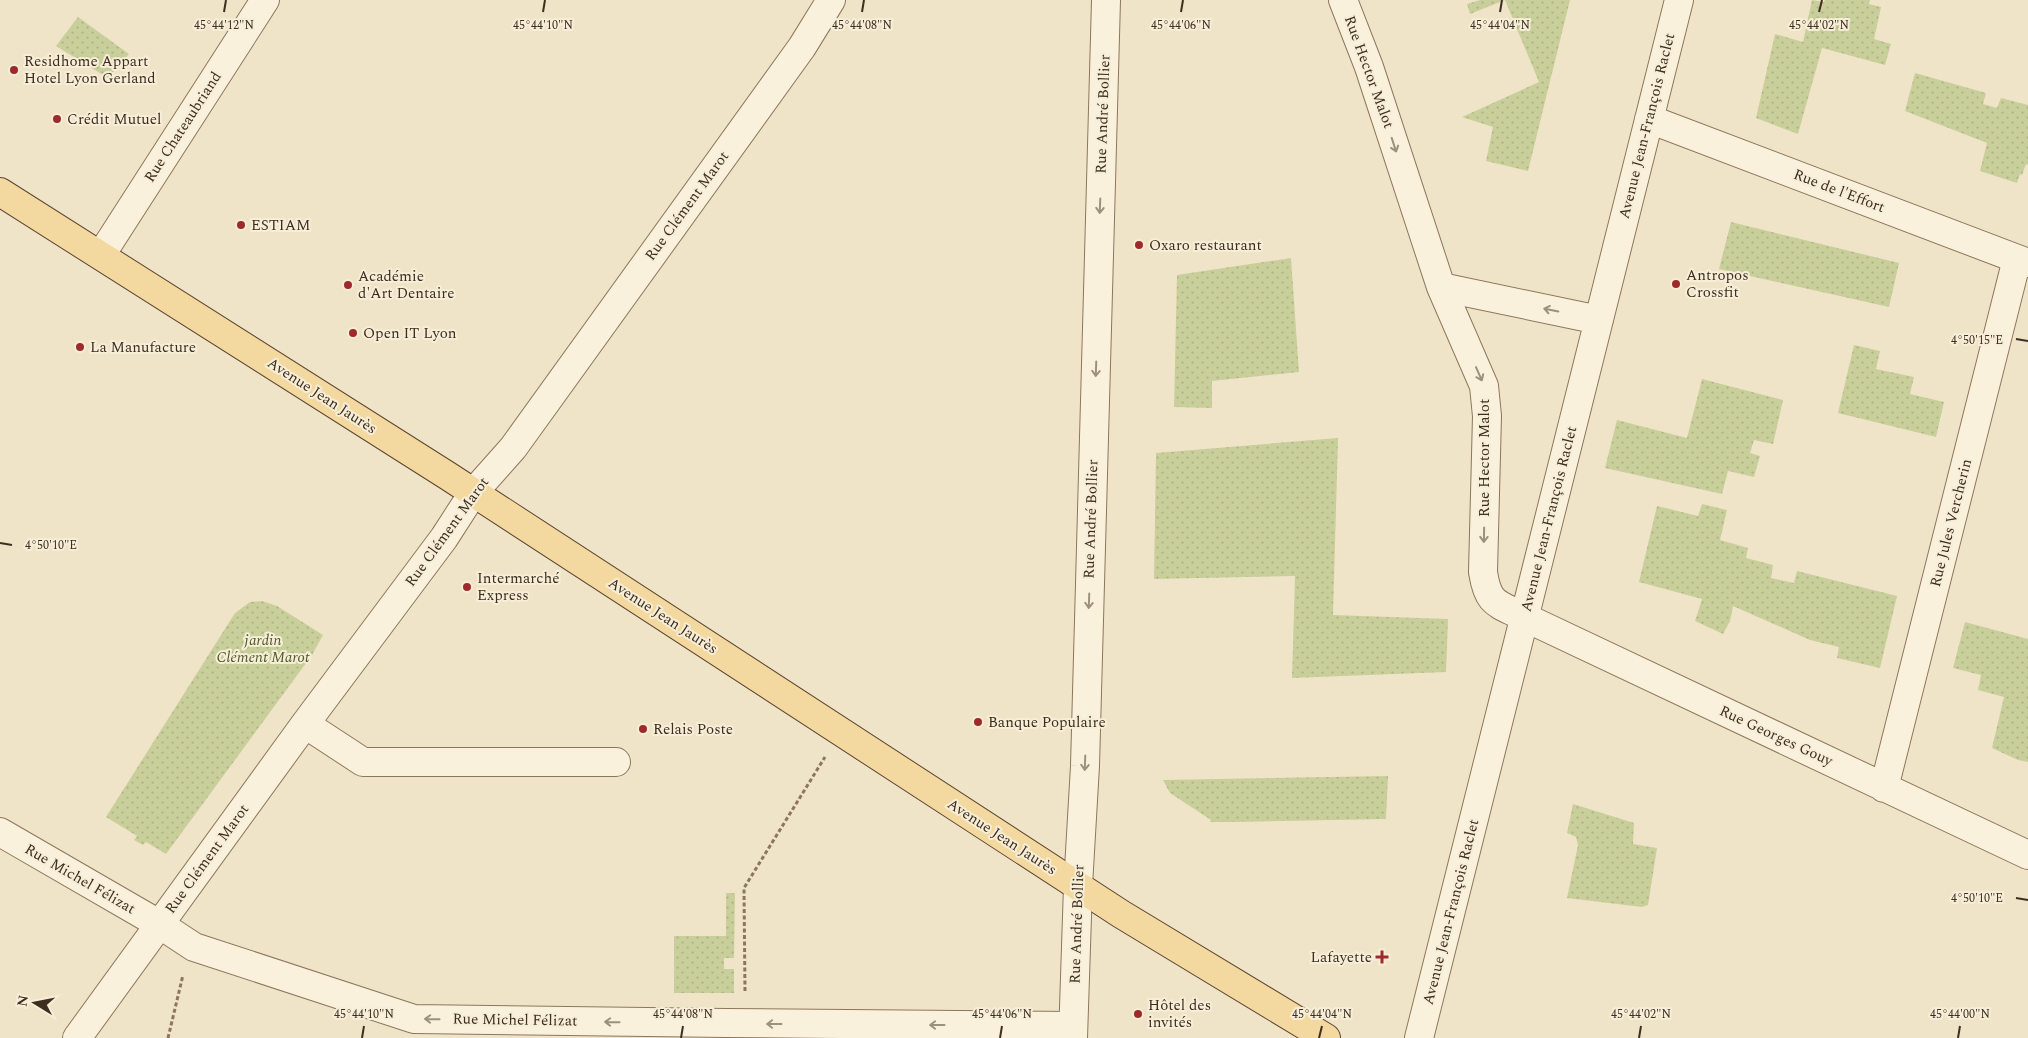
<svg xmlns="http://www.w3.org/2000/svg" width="2028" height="1038" viewBox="0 0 2028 1038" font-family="Spectral,serif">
	<defs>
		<pattern id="grass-dots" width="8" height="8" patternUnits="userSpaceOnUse" patternTransform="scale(1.25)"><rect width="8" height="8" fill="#c9cf9b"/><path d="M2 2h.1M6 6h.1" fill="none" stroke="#aeb285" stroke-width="1.8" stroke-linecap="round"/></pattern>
	</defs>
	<rect width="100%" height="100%" fill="#f0e4c8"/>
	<path fill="url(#grass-dots)" d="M 1480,0 L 1570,0 L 1528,171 L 1486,161 L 1493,127 L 1462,117 L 1539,82 L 1505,0 L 1470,14 L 1467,4 Z
		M 1812,0 L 1824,2 L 1825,0 L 1870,0 L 1869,4 L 1881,7 L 1874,39 L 1891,44 L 1885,65 L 1822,48 L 1798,134 L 1756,118 L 1775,34 L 1803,42 Z
		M 78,17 L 129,54 L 108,78 L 56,46 Z
		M 1915,73 L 1986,93 L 1983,104 L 1997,108 L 2001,98 L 2028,105 L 2028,165 L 2026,164 L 2022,175 L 2020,174 L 2017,183 L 1980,171 L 1987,143 L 1905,111 Z
		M 1731,222 L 1899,263 L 1889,307 L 1719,269 Z
		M 1291,258 L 1299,372 L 1212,381 L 1212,408 L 1174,407 L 1177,275 Z
		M 1854,345 L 1880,351 L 1876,369 L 1914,377 L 1910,394 L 1944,402 L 1936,437 L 1838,413 Z
		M 1702,379 L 1783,400 L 1773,444 L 1754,440 L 1750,453 L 1760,456 L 1754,477 L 1728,471 L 1722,494 L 1605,468 L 1617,420 L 1687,438 Z
		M 1338,438 L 1333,615 L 1448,619 L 1446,672 L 1292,678 L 1295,576 L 1154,579 L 1156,453 Z
		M 1702,504 L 1727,510 L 1720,540 L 1748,548 L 1746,558 L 1773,565 L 1771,578 L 1794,583 L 1797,571 L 1897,596 L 1880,668 L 1837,658 L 1839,647 L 1810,640 L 1733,606 L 1730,621 L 1723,634 L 1695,621 L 1702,599 L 1639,582 L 1657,506 L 1698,516 Z
		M 262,601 L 277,606 L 323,635 L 312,655 L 166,854 L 146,842 L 143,845 L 134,840 L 137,836 L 106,817 L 235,613 L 250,602 Z
		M 1965,622 L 2028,639 L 2028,762 L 2018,760 L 1992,748 L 2004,697 L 1978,690 L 1981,675 L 1953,668 Z
		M 1388,776 L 1386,819 L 1234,822 L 1210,822 L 1211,820 L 1170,793 L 1163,780 Z
		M 1573,804 L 1634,823 L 1633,844 L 1657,848 L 1648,905 L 1642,907 L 1567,898 L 1578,845 L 1576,837 L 1567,833 Z
		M 726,893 L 735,893 L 734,958 L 724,958 L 724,969 L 734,969 L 734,993 L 674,993 L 674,936 L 726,936 Z"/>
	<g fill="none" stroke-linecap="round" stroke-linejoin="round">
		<defs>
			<path id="minor" d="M 1343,0 L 1369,67 L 1441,287 L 1484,386 L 1487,416 L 1483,572 C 1488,605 1497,603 1524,617 L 2028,855
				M 1649,119 L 2028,263
				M 101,255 L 265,0
				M 1441,287 L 1599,320
				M 305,724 L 363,762 L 616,762
				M 1884,788 L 2017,259
				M 0,832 L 159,924 L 194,947 L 414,1019 L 726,1023 L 1073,1026
				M 77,1038 L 305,724 L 444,538 L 473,493 L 513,448 L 802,47 L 831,0
				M 1073,1038 L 1078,886 L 1085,766 L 1106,0
				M 1419,1038 L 1679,0"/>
			<path id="major" d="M 0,192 L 448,476 L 1121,914 L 1326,1038"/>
		</defs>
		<use href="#minor" stroke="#8d765c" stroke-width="30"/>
		<use href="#major" stroke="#5b4430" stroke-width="30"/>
		<path stroke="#8d765c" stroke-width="3" stroke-dasharray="4 2.5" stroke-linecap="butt" d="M 745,991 L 744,888 L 825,757
			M 168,1038 L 183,975"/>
		<use href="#minor" stroke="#faf1dc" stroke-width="28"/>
		<use href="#major" stroke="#f3d9a0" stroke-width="28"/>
	</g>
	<defs><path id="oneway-shaft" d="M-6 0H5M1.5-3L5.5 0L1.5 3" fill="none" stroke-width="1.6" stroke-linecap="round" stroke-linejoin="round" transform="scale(1.25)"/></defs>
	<g stroke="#9c907e">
		<use href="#oneway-shaft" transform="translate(1394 145) rotate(72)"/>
		<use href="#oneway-shaft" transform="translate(1100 206) rotate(92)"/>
		<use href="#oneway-shaft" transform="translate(1551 310) rotate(-168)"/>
		<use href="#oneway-shaft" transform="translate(1096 369) rotate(92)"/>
		<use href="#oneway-shaft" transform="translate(1479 374) rotate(66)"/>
		<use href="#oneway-shaft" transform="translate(1484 535) rotate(91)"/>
		<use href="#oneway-shaft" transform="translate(1089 601) rotate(92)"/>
		<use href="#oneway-shaft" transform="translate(1085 763) rotate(92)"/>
		<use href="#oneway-shaft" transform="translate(432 1019) rotate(-179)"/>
		<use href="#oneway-shaft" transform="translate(612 1022) rotate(-179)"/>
		<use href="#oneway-shaft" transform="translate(774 1024) rotate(-180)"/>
		<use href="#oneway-shaft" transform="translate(937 1025) rotate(-180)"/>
	</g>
	<path fill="none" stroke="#3d2e20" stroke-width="2" d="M 224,12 L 226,0M 543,12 L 545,0M 862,12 L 864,0M 1181,12 L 1183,0M 1500,12 L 1502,0M 1819,12 L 1822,0M 2016,339 L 2028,341M 0,543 L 12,545M 2016,898 L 2028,900M 362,1038 L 364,1026M 681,1038 L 683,1026M 1000,1038 L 1002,1026M 1319,1038 L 1322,1026M 1639,1038 L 1641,1026M 1958,1038 L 1960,1026"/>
	<g fill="#9e2a2b" stroke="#f7eed8" stroke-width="2">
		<circle cx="14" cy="70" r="5"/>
		<circle cx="57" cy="119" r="5"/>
		<circle cx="241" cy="225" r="5"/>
		<circle cx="1139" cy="245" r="5"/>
		<circle cx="1676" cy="284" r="5"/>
		<circle cx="348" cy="285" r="5"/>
		<circle cx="353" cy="333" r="5"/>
		<circle cx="80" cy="347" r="5"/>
		<circle cx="467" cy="587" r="5"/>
		<circle cx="978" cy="722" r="5"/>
		<circle cx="643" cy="729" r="5"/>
		<path d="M1379.5 949.5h5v5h5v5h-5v5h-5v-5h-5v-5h5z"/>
		<circle cx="1138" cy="1014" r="5"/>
	</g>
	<g text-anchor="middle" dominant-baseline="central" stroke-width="4" stroke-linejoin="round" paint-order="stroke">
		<g font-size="15" fill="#3d2e20" stroke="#f7eed8" text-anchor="start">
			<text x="24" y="61">Residhome Appart<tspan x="24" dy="17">Hotel Lyon Gerland</tspan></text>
			<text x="67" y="119">Crédit Mutuel</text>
			<text x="251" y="225">ESTIAM</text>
			<text x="1149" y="245">Oxaro restaurant</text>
			<text x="1686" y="275">Antropos<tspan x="1686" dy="17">Crossfit</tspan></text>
			<text x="358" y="276">Académie<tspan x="358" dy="17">d'Art Dentaire</tspan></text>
			<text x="363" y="333">Open IT Lyon</text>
			<text x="90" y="347">La Manufacture</text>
			<text x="477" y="578">Intermarché<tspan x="477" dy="17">Express</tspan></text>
			<text x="988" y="722">Banque Populaire</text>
			<text x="653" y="729">Relais Poste</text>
			<text x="1372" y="957" text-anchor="end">Lafayette</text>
			<text x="1148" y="1005">Hôtel des<tspan x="1148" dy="17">invités</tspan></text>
		</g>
		<g font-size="15" fill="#3d2e20" stroke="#f7eed8">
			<text transform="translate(1369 72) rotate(70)">Rue Hector Malot</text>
			<text transform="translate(1103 114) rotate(-88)">Rue André Bollier</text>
			<text transform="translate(1647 126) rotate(-76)">Avenue Jean-François Raclet</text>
			<text transform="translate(183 127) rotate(-57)">Rue Chateaubriand</text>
			<text transform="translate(1839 191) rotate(21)">Rue de l'Effort</text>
			<text transform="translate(687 206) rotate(-54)">Rue Clément Marot</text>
			<text transform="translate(322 396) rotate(33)">Avenue Jean Jaurès</text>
			<text transform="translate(1484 458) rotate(-90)">Rue Hector Malot</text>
			<text transform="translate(1091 519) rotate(-88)">Rue André Bollier</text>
			<text transform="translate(1549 519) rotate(-76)">Avenue Jean-François Raclet</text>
			<text transform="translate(1951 523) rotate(-76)">Rue Jules Vercherin</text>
			<text transform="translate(447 532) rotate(-54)">Rue Clément Marot</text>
			<text transform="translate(663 616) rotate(33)">Avenue Jean Jaurès</text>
			<text transform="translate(1776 736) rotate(25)">Rue Georges Gouy</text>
			<text transform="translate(1002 837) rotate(33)">Avenue Jean Jaurès</text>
			<text transform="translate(207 859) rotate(-54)">Rue Clément Marot</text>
			<text transform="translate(80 879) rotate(30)">Rue Michel Félizat</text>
			<text transform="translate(1451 912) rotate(-76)">Avenue Jean-François Raclet</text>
			<text transform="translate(1077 924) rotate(-88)">Rue André Bollier</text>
			<text transform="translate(515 1020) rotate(1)">Rue Michel Félizat</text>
		</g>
		<g font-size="15" font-style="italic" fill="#4d5a26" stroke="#f7eed8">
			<text x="263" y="640">jardin<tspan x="263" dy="17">Clément Marot</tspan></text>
		</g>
	</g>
	<g font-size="12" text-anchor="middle" fill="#3d2e20" stroke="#f7eed8" stroke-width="4" stroke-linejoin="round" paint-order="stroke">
		<text x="224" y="29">45°44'12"N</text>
		<text x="543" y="29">45°44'10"N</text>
		<text x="862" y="29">45°44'08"N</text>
		<text x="1181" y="29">45°44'06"N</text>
		<text x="1500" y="29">45°44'04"N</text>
		<text x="1819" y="29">45°44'02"N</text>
		<text x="1977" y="344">4°50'15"E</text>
		<text x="51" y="549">4°50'10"E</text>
		<text x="1977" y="902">4°50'10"E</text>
		<text x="364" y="1018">45°44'10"N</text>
		<text x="683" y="1018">45°44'08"N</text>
		<text x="1002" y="1018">45°44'06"N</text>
		<text x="1322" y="1018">45°44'04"N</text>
		<text x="1641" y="1018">45°44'02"N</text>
		<text x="1960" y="1018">45°44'00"N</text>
	</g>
	<g transform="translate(35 1003) rotate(280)" stroke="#f7eed8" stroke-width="4" paint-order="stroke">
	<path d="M0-4L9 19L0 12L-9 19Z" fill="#3d2e20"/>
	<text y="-8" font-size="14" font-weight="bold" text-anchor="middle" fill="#3d2e20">N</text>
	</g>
</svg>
